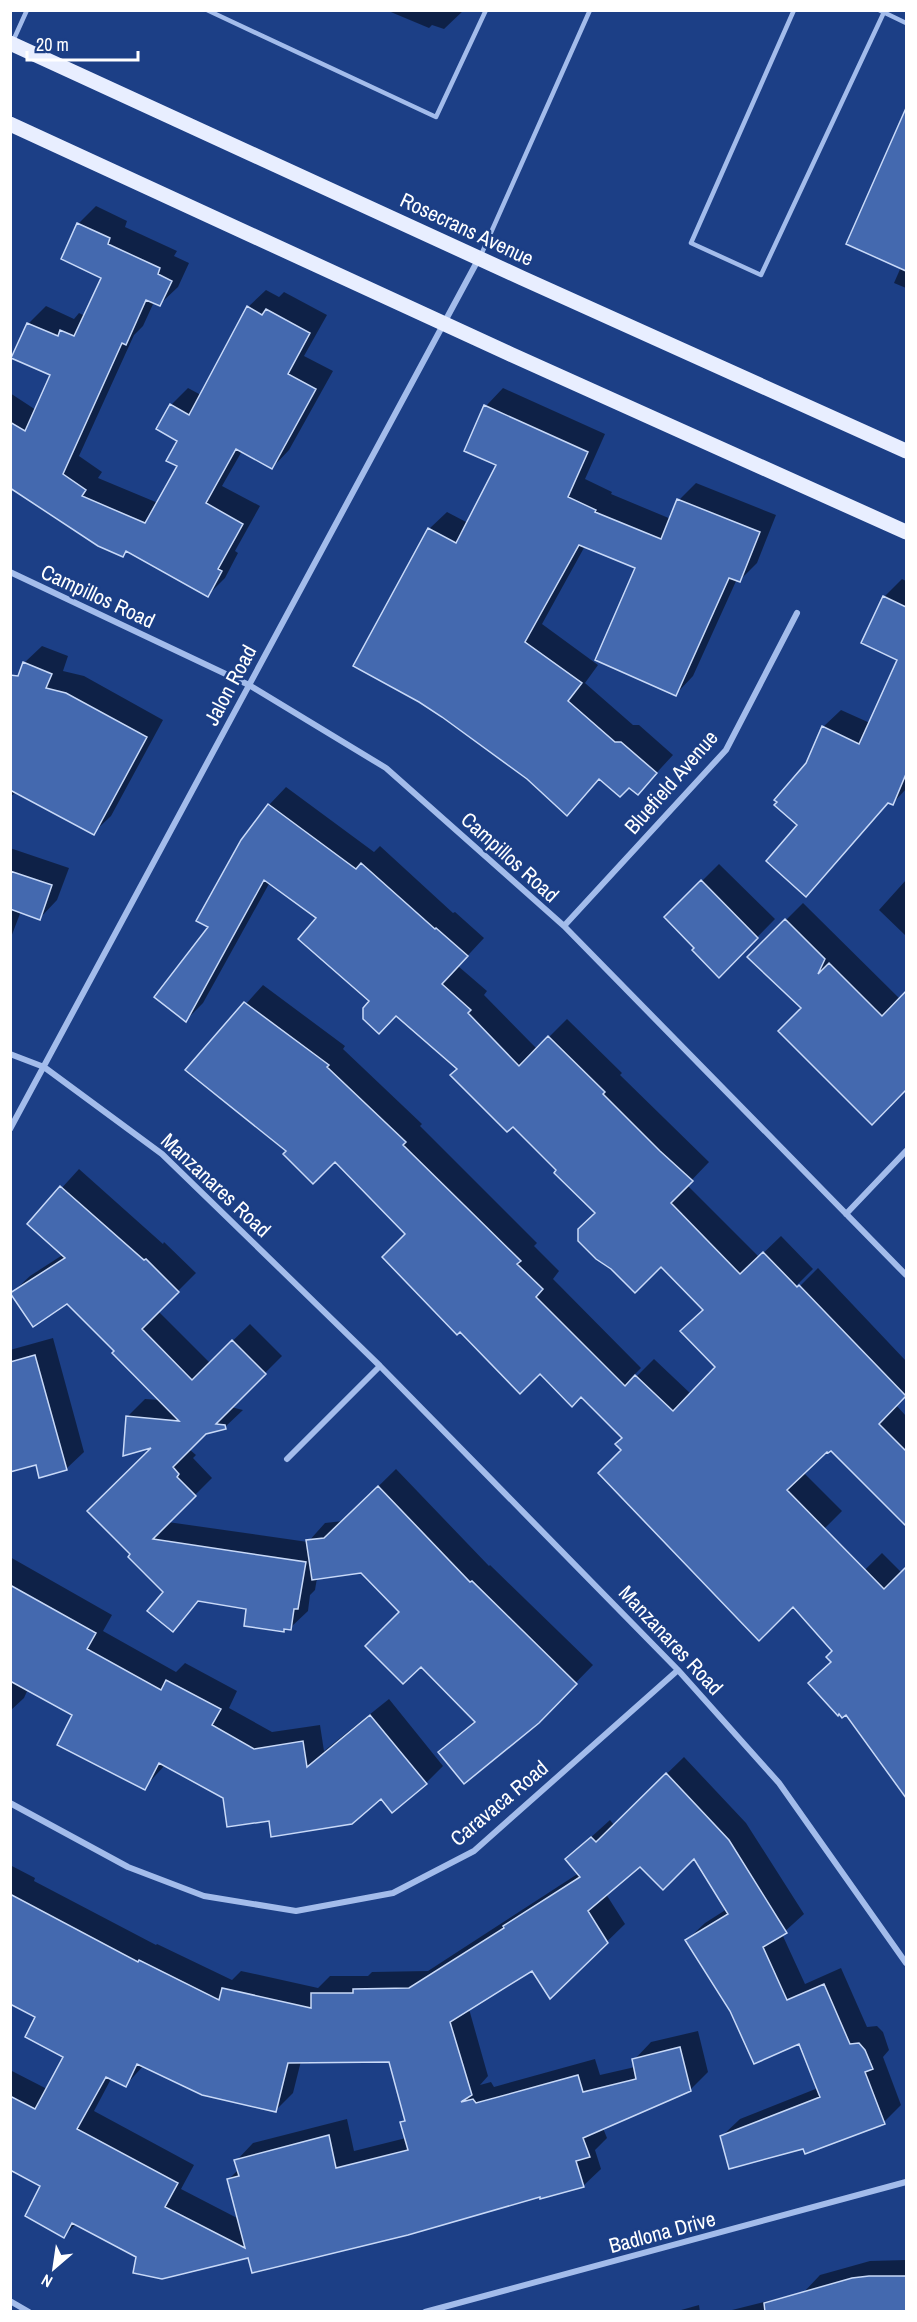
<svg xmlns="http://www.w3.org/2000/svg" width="917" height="2322" viewBox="0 0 917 2322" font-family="'Archivo Narrow',sans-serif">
	<rect width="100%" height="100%" fill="#1c3f86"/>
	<path fill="#0007" fill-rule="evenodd" d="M 386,10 L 464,10 L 444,29 L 432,25 L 429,28 Z
		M 906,130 L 906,288 L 894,283 L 901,267 L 892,145 Z
		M 96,206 L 127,221 L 125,227 L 177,251 L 174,256 L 189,263 L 178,287 L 160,304 L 154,302 L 143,326 L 134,335 L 79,456 L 102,472 L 98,478 L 158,503 L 179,466 L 179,440 L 171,405 L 188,388 L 201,395 L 248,307 L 266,290 L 279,297 L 284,292 L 327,315 L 304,356 L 333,371 L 289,450 L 272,468 L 242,451 L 222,486 L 260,506 L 235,551 L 238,553 L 225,578 L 208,595 L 128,551 L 123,555 L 10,482 L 10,393 L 36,410 L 52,374 L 28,324 L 46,306 L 74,319 L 79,313 L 85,316 L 103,277 L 78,224 Z
		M 503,388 L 605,434 L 585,479 L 612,492 L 611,494 L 671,519 L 679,500 L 696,483 L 776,515 L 757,563 L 739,581 L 737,579 L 693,676 L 676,694 L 637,568 L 585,546 L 542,624 L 598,665 L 585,683 L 633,725 L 639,725 L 673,755 L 638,793 L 630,786 L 601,778 L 567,814 L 429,529 L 447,512 L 468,523 L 498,464 L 486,406 Z
		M 902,579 L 906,581 L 906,789 L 893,803 L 861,799 L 878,815 L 823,877 L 799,825 L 806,766 L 823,727 L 841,710 L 870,723 L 899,659 L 863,643 L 884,597 Z
		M 42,646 L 68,656 L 63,671 L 84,676 L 163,720 L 111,816 L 93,833 L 16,792 L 10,797 L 10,682 L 15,684 L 24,663 Z
		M 286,787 L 374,852 L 380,846 L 453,913 L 455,912 L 484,938 L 458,966 L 487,991 L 484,995 L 537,1049 L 567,1019 L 622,1073 L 620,1075 L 709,1162 L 687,1185 L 759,1257 L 781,1236 L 813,1269 L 793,1289 L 795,1291 L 818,1268 L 906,1361 L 906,1395 L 896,1405 L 906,1416 L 906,1447 L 867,1486 L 831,1449 L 827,1449 L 803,1472 L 842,1511 L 800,1553 L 623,1450 L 624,1438 L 582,1395 L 407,1234 L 335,1160 L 288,1150 L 187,1070 L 263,985 L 345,1046 L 343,1049 L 422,1124 L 420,1126 L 537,1243 L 534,1246 L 559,1271 L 553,1279 L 641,1368 L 629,1380 L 631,1382 L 654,1359 L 691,1394 L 717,1367 L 704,1309 L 661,1265 L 597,1213 L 558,1170 L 459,1069 L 397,1014 L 371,1001 L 319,918 L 270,882 L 203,1003 L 186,1020 L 210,927 L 269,805 Z
		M 10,848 L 69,868 L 57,900 L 40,918 L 21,911 L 10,940 Z
		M 719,864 L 775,919 L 719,976 L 696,948 L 666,917 Z
		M 906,880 L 906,936 L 879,910 Z
		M 803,903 L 900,999 L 906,993 L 906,1088 L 872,1123 L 803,1008 L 749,957 Z
		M 79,1169 L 163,1244 L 164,1242 L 196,1273 L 158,1311 L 210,1363 L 250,1324 L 282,1356 L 231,1407 L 243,1410 L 225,1427 L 205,1432 L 189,1449 L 196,1455 L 193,1458 L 212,1478 L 168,1522 L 308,1542 L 325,1523 L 343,1521 L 396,1469 L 489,1566 L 490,1565 L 593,1665 L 556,1703 L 440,1752 L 476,1720 L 401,1612 L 362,1571 L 317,1578 L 315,1590 L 310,1595 L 308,1611 L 290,1628 L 286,1628 L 283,1631 L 248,1607 L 200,1600 L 172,1630 L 165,1592 L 130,1557 L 156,1446 L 128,1416 L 145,1399 L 161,1400 L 116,1351 L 67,1302 L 12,1293 L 30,1276 L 64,1254 L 29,1224 Z
		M 53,1338 L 84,1452 L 66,1469 L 37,1463 L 10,1471 L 10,1350 Z
		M 882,1553 L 902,1573 L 906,1569 L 906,1792 L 832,1662 L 834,1651 L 810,1624 Z
		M 10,1557 L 112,1615 L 103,1631 L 176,1672 L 185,1663 L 237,1691 L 229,1708 L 272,1732 L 320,1725 L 324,1751 L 389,1699 L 443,1766 L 426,1783 L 381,1797 L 270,1819 L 165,1765 L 144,1788 L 74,1715 L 28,1689 L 24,1698 L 10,1711 Z
		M 684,1757 L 746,1823 L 804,1914 L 782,1934 L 805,1984 L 841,1968 L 867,2027 L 877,2026 L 883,2032 L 889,2050 L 883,2057 L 901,2105 L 884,2122 L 804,2147 L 722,2136 L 740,2119 L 818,2088 L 800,2042 L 731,2010 L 687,1940 L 705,1923 L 727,1909 L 694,1857 L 640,1865 L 606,1894 L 625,1924 L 550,1997 L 532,1969 L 469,2009 L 488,2076 L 480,2085 L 491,2082 L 494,2087 L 595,2059 L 600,2075 L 635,2067 L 634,2060 L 651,2042 L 698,2031 L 708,2072 L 690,2090 L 603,2128 L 607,2138 L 595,2150 L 601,2169 L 583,2186 L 249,2256 L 138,2256 L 77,2223 L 64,2236 L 42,2186 L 10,2169 L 10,2070 L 47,2089 L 65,2057 L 37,2017 L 10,2003 L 10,1865 L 35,1878 L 34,1881 L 156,1945 L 157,1944 L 232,1980 L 241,1971 L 318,1988 L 330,1976 L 368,1976 L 372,1972 L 428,1971 L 579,1873 L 567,1859 L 610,1820 L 614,1825 ZM 390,2060 L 406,2119 L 402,2123 L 406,2138 L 354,2151 L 347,2119 L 253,2143 L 236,2161 L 238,2170 L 229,2179 L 239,2219 L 181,2189 L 194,2165 L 94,2111 L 111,2079 L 125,2086 L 144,2065 L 276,2110 L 293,2093 L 301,2061 Z
		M 906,2260 L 906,2312 L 724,2312 L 804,2292 L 820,2275 L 870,2261 Z
		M 699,2305 L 700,2312 L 674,2312 Z"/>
	<path fill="#4469af" stroke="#c8d9f8" stroke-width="1.5" fill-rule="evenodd" d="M 906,108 L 906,271 L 846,244 Z
		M 77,223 L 110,238 L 108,244 L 160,268 L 158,274 L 172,281 L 160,306 L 146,300 L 126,345 L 122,343 L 63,474 L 86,490 L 82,496 L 145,523 L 177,466 L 166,461 L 177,441 L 156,429 L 170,404 L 189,415 L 247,306 L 262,315 L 266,309 L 310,333 L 288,374 L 316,389 L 272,469 L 236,449 L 206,503 L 243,524 L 218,569 L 222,571 L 208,597 L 126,551 L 123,557 L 98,546 L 10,488 L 10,422 L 25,431 L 50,375 L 11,358 L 27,323 L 58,336 L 60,330 L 74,336 L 101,278 L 61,259 Z
		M 484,405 L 588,452 L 568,497 L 596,510 L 595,512 L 661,539 L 677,499 L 760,532 L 740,582 L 729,578 L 676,696 L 595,660 L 635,568 L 579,545 L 525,642 L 582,683 L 568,701 L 615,742 L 621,742 L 657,773 L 638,795 L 629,788 L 620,797 L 599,779 L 567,816 L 527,779 L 442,717 L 419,702 L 353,666 L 428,528 L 456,543 L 496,465 L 464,451 Z
		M 883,596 L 906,607 L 906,774 L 893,805 L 888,803 L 806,897 L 766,861 L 797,825 L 774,805 L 777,802 L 774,800 L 806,763 L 822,726 L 859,744 L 897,660 L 861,643 Z
		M 23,662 L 52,674 L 46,688 L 66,693 L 147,737 L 94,835 L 10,790 L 10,675 L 18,676 Z
		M 268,804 L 356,869 L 361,863 L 435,929 L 436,928 L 468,956 L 442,984 L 471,1010 L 468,1013 L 519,1066 L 548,1036 L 605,1092 L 603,1094 L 660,1151 L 693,1181 L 671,1203 L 740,1274 L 763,1252 L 797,1287 L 799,1285 L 906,1396 L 879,1424 L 906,1451 L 906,1526 L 831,1451 L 828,1453 L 827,1452 L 787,1490 L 884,1589 L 906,1567 L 906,1798 L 846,1715 L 842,1718 L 839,1714 L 838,1716 L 808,1683 L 831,1662 L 826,1657 L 832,1651 L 793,1607 L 759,1641 L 598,1473 L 621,1450 L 615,1444 L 622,1438 L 581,1397 L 572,1407 L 540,1374 L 520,1394 L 460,1332 L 457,1335 L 382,1257 L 405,1234 L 335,1162 L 313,1184 L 283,1154 L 286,1151 L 185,1070 L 244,1002 L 329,1065 L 327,1067 L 406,1142 L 403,1145 L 521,1261 L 517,1264 L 543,1289 L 536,1297 L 625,1386 L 635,1375 L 673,1411 L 715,1367 L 680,1331 L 703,1310 L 661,1267 L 635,1293 L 611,1269 L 596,1259 L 578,1241 L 578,1229 L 595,1213 L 554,1173 L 556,1170 L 513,1127 L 507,1132 L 450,1075 L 457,1069 L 396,1016 L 379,1034 L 363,1019 L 363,1008 L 369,1001 L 298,939 L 316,918 L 264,880 L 186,1022 L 154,997 L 208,927 L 196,921 L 241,840 Z
		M 10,871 L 52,885 L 40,920 L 10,909 Z
		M 701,880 L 758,938 L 719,978 L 692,950 L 694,948 L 664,917 Z
		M 785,919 L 825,959 L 818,974 L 829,963 L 882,1016 L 906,991 L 906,1090 L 872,1125 L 778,1031 L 801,1008 L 747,957 Z
		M 60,1186 L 144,1260 L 146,1259 L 179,1292 L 142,1329 L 192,1380 L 232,1340 L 266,1374 L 216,1424 L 225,1425 L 226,1429 L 206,1434 L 173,1467 L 179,1474 L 177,1477 L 196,1496 L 153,1539 L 306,1562 L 298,1609 L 294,1609 L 291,1630 L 284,1629 L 284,1632 L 244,1626 L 246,1609 L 198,1601 L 173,1632 L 147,1611 L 163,1592 L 128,1557 L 130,1554 L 87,1511 L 151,1448 L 123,1456 L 126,1416 L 179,1421 L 112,1353 L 114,1351 L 67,1304 L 33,1327 L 10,1293 L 65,1258 L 27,1224 Z
		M 35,1355 L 67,1470 L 39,1478 L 36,1465 L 10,1472 L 10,1362 Z
		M 378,1486 L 470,1582 L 472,1581 L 577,1684 L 539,1723 L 464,1784 L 438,1752 L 475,1722 L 421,1667 L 403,1684 L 365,1646 L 399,1612 L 361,1573 L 312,1580 L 306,1540 L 324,1538 Z
		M 10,1585 L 96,1633 L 87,1649 L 161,1690 L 166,1680 L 221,1709 L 212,1725 L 254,1749 L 303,1741 L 307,1767 L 370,1715 L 427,1784 L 392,1813 L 381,1799 L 352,1824 L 271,1837 L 269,1821 L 227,1827 L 223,1798 L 159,1763 L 145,1790 L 57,1745 L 72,1715 L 10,1681 Z
		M 666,1773 L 729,1840 L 787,1933 L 763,1947 L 787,2000 L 824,1984 L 850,2044 L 859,2043 L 865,2050 L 873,2069 L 865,2072 L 885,2124 L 805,2154 L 803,2149 L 729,2169 L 720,2136 L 820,2097 L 799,2044 L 754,2064 L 730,2011 L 685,1940 L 728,1914 L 694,1859 L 663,1890 L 640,1867 L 588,1911 L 608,1943 L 550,1999 L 532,1971 L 450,2022 L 472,2095 L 461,2102 L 473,2099 L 476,2103 L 578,2075 L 583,2092 L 636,2079 L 632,2059 L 680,2047 L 691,2091 L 583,2138 L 590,2157 L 576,2161 L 584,2187 L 540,2199 L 540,2197 L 408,2235 L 252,2273 L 248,2258 L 162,2279 L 133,2273 L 136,2257 L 72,2223 L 64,2238 L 25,2216 L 40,2186 L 10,2170 L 10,2096 L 35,2109 L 63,2057 L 25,2037 L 35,2017 L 10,2004 L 10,1894 L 138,1962 L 139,1960 L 219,2000 L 222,1988 L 311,2008 L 311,1993 L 353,1993 L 353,1989 L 409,1988 L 504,1928 L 503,1926 L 580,1877 L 565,1859 L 591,1837 L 596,1842 ZM 389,2062 L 405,2121 L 400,2122 L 408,2150 L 336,2168 L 329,2135 L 234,2160 L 239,2176 L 227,2179 L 245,2248 L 165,2207 L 178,2183 L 77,2129 L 106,2077 L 126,2087 L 137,2064 L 202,2095 L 276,2112 L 288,2063 Z
		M 869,2276 L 906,2276 L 906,2312 L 765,2312 L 764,2303 L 852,2278 Z"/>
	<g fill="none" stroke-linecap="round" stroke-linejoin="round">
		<path stroke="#a3bceb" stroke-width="4.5" d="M 207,10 L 436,117 L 486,10
			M 794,10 L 691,243 L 761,275 L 885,10
			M 879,10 L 906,23
			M 13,41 L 27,10
			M 481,255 L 590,10"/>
		<path stroke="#a3bceb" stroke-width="6" d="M 10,572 L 249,685 L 386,768 L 564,926 L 906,1275
			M 564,926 L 726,750 L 797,613
			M 10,1054 L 44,1067 L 162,1154 L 380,1366 L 678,1670 L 779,1783 L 906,1963
			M 10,1129 L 478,260
			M 846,1214 L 906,1151
			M 287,1459 L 380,1366
			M 10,1803 L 128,1867 L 204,1896 L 296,1911 L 393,1893 L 474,1851 L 678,1670
			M 10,2301 L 29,2312
			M 425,2312 L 906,2182"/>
		<path stroke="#e8eeff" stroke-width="15" d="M 10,43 L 522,278 L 906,451
			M 10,124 L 510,354 L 906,532"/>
	</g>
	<g text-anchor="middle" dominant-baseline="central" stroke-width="5" stroke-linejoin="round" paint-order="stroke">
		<g font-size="21" fill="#fff" stroke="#1c3f86">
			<text transform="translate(467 229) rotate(25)">Rosecrans Avenue</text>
			<text transform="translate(98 596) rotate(25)">Campillos Road</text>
			<text transform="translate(230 685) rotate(-62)">Jalon Road</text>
			<text transform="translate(671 782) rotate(-49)">Bluefield Avenue</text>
			<text transform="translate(510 857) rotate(42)">Campillos Road</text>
			<text transform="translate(216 1185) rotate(43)">Manzanares Road</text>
			<text transform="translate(671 1640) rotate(47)">Manzanares Road</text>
			<text transform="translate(499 1803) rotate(-40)">Caravaca Road</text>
			<text transform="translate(662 2232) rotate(-15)">Badlona Drive</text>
		</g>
	</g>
	<rect width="917" height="2322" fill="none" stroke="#ffffff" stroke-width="24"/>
	<g transform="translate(54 2268) rotate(209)" stroke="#1c3f86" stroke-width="4.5" paint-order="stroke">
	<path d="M0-4.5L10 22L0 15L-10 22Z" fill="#ffffff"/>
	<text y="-9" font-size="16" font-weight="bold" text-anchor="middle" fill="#ffffff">N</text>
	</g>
	<path d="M27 51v9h111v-9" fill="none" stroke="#ffffff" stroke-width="3"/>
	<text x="36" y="51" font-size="18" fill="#ffffff" stroke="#1c3f86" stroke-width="4.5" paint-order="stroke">20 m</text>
</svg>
